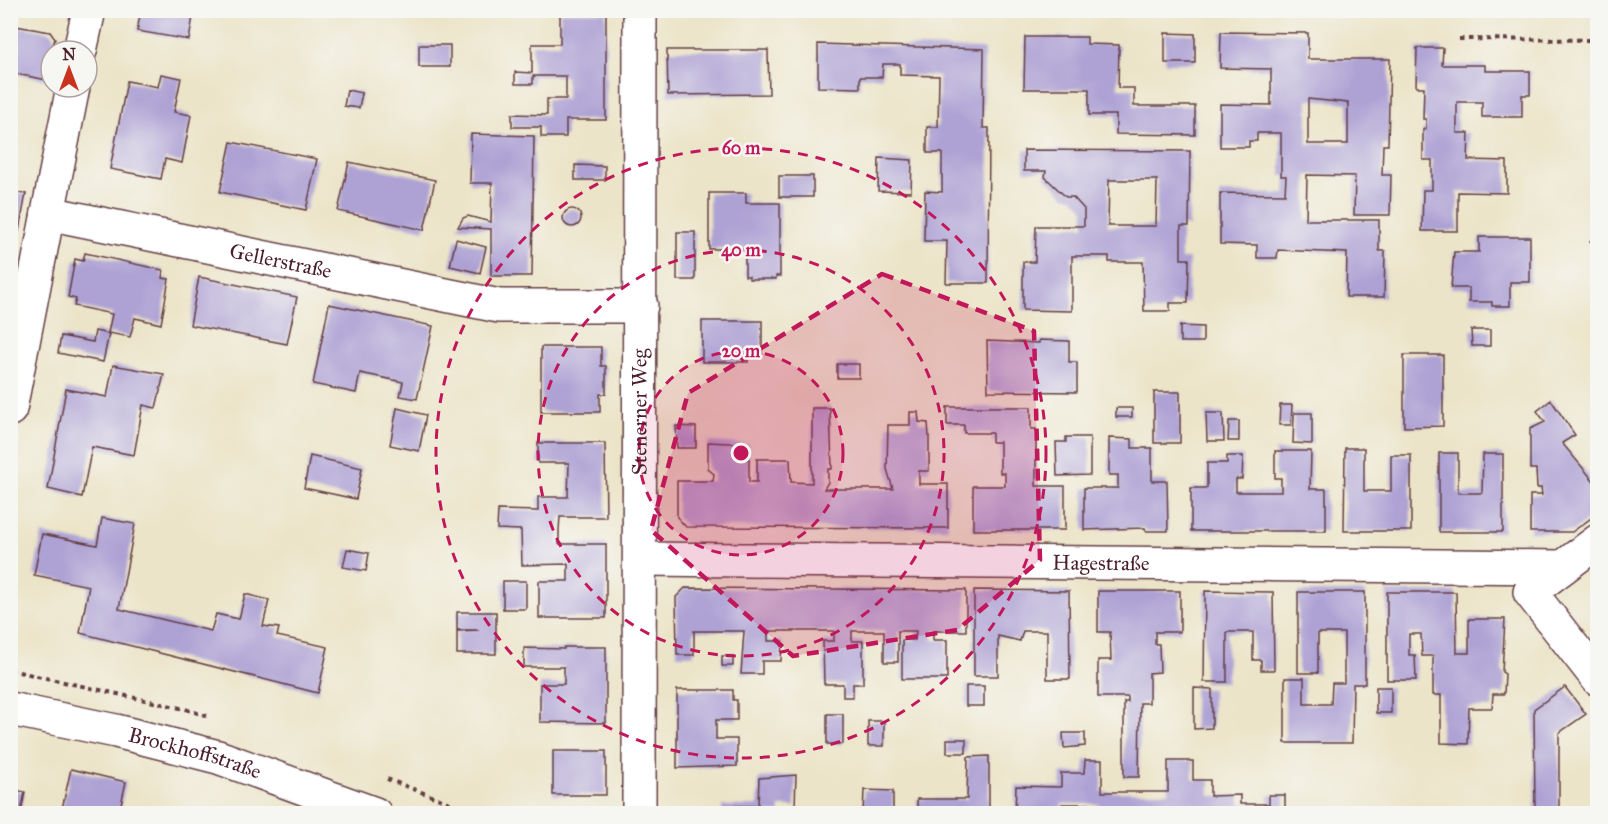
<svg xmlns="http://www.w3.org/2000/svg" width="1608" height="824" viewBox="0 0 1608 824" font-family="'IM FELL Great Primer',serif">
	<rect width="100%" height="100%" fill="#f6f6f2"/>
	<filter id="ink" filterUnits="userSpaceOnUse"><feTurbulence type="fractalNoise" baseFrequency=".0167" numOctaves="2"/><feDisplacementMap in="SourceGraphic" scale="12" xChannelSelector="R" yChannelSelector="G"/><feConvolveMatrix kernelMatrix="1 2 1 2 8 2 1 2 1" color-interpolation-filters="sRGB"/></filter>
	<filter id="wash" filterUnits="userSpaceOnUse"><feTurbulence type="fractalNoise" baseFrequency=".008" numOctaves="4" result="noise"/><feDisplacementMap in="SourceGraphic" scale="24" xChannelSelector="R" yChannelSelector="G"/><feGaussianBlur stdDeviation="1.35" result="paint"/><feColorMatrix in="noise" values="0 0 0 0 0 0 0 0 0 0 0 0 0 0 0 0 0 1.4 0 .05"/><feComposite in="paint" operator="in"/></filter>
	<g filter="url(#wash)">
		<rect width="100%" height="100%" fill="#ece4c8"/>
		<g id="blocks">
			<path fill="#aea2d4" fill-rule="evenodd" d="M 141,10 L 194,10 L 189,40 L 137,31 Z
				M 560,12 L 606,12 L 606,120 L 566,120 L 566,137 L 541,137 L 541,127 L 512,127 L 512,114 L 547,115 L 547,99 L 566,99 L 566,76 L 533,76 L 533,84 L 515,84 L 515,72 L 532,73 L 532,44 L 560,44 Z
				M 10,25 L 50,32 L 55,39 L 51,51 L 48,80 L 10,73 Z
				M 1221,32 L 1308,33 L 1308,59 L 1390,59 L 1388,145 L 1383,145 L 1382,175 L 1391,175 L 1390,215 L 1354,215 L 1355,176 L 1307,175 L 1306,220 L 1379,220 L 1379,251 L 1385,251 L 1384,297 L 1346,297 L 1347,253 L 1278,250 L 1277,258 L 1257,258 L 1257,245 L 1220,244 L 1220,193 L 1285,194 L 1286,176 L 1281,176 L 1281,133 L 1257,133 L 1257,141 L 1249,141 L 1249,147 L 1220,147 L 1220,104 L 1271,105 L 1271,69 L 1220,68 ZM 1308,99 L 1348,103 L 1348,144 L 1308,144 Z
				M 1165,33 L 1195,34 L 1195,63 L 1165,63 Z
				M 1025,37 L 1087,37 L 1087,44 L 1119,45 L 1118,88 L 1134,88 L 1134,106 L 1195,106 L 1195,135 L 1116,134 L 1116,115 L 1089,115 L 1089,89 L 1024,89 Z
				M 818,44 L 984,49 L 983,128 L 989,128 L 988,283 L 946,283 L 947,241 L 924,241 L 925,191 L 942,192 L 942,153 L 927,153 L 927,127 L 938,127 L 939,76 L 900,75 L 900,64 L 883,64 L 882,77 L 860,77 L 860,88 L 818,87 Z
				M 419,45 L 450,45 L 450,67 L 419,67 Z
				M 1417,48 L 1443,48 L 1442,65 L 1485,65 L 1485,71 L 1530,71 L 1530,95 L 1522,95 L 1522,117 L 1482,117 L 1482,102 L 1457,102 L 1457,133 L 1469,133 L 1468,160 L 1507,161 L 1507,193 L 1458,192 L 1458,231 L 1422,231 L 1423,190 L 1432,190 L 1432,160 L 1423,160 L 1423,129 L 1426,129 L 1426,119 L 1423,119 L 1424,87 L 1416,87 Z
				M 667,50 L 768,50 L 769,94 L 668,95 Z
				M 161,74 L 181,78 L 174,112 L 191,115 L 182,163 L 165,159 L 161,179 L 110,169 L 127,81 L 158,87 Z
				M 347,90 L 362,93 L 359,108 L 344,106 Z
				M 471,134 L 534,136 L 532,276 L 491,276 L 491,229 L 458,227 L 463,218 L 468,216 L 491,222 L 492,183 L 470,183 Z
				M 231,142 L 317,159 L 306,210 L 220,192 Z
				M 1024,150 L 1190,151 L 1189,226 L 1181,226 L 1181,259 L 1189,259 L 1188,303 L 1170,303 L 1170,311 L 1144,311 L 1143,262 L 1109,262 L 1109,256 L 1072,256 L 1072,311 L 1023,310 L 1023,262 L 1035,262 L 1036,226 L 1084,226 L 1084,209 L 1073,197 L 1066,197 L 1045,177 L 1046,171 L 1024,171 ZM 1109,180 L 1157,180 L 1156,226 L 1108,226 Z
				M 879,158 L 912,160 L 911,192 L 878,191 Z
				M 349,162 L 435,180 L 424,230 L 338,211 Z
				M 575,165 L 605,166 L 605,180 L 575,180 Z
				M 779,176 L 813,176 L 813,197 L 779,197 Z
				M 10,192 L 26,194 L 19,231 L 10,230 Z
				M 709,193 L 746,193 L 746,203 L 780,203 L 780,276 L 776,276 L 776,279 L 749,279 L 749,276 L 745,276 L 745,249 L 709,249 Z
				M563 218a9 9 0 1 1 18 0a9 9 0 1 1-18 0Z
				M 677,232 L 695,232 L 695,280 L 677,280 Z
				M 1598,235 L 1598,251 L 1590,241 Z
				M 1479,237 L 1530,237 L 1530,282 L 1510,282 L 1510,306 L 1492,306 L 1492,302 L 1469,302 L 1469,288 L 1451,288 L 1454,252 L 1479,252 Z
				M 456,239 L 486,247 L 480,273 L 450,266 Z
				M 85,253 L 163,270 L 162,278 L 169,279 L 161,324 L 135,318 L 130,337 L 108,333 L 112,314 L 74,306 L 76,299 L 68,297 L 75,259 L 83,261 Z
				M 199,277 L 297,297 L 287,344 L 190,325 Z
				M 329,304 L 433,326 L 417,399 L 400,396 L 403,382 L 360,373 L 356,393 L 313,384 Z
				M 702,321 L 762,321 L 762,355 L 748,355 L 748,362 L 702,362 Z
				M 1180,326 L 1203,327 L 1203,342 L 1180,342 Z
				M 1471,330 L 1490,330 L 1490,346 L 1472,346 Z
				M 95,331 L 109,334 L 103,362 L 58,353 L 61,336 L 93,342 Z
				M 1039,340 L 1069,341 L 1069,362 L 1077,362 L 1077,392 L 988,391 L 987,341 L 1039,343 Z
				M 541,347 L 601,347 L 601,366 L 606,366 L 606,394 L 600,394 L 600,412 L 541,412 Z
				M 1404,355 L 1443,355 L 1443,426 L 1404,427 Z
				M 837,364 L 859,364 L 859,378 L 837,378 Z
				M 113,365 L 164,374 L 156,408 L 143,405 L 134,455 L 92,447 L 82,497 L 48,489 L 66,389 L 107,397 Z
				M 1154,392 L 1180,392 L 1180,443 L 1154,443 Z
				M 1551,400 L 1575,435 L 1562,443 L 1598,486 L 1598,513 L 1572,532 L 1530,532 L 1530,495 L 1542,495 L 1541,488 L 1537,488 L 1536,469 L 1530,469 L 1530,429 L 1545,422 L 1537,411 Z
				M 1280,405 L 1292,405 L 1291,425 L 1279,425 Z
				M 947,407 L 1031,407 L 1031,429 L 1036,429 L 1036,486 L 1065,486 L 1065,530 L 973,530 L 973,486 L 1005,486 L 1005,473 L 1000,473 L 1000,442 L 992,442 L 992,433 L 964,433 L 964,425 L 947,425 Z
				M 397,408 L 426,415 L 419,451 L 390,445 Z
				M 812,408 L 830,408 L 832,469 L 828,469 L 828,482 L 824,489 L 893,489 L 887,469 L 888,425 L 910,425 L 910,412 L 918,412 L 919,422 L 928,423 L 929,436 L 929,471 L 919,471 L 919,484 L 948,484 L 948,528 L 686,527 L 677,517 L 677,481 L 713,481 L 714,474 L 708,469 L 708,442 L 749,444 L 749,482 L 757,482 L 757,459 L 790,459 L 791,482 L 812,483 Z
				M 1116,408 L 1132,408 L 1132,417 L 1116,417 Z
				M 1206,413 L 1223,413 L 1224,441 L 1207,441 Z
				M 1294,413 L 1312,413 L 1312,444 L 1293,443 Z
				M 1229,421 L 1239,421 L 1239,441 L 1228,441 Z
				M 676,426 L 696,427 L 696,448 L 677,448 Z
				M 1066,437 L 1090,437 L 1090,475 L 1057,476 L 1056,442 L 1066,442 Z
				M 1109,438 L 1132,439 L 1132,448 L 1152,448 L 1152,481 L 1167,481 L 1168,531 L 1146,531 L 1145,528 L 1084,530 L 1084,488 L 1118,488 L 1118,475 L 1109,475 Z
				M 538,443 L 605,443 L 606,517 L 560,517 L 559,530 L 559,544 L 606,544 L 606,618 L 539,618 L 539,581 L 568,581 L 568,564 L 522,565 L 521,530 L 497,529 L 498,510 L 538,511 L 538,497 L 568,497 L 569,463 L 538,463 Z
				M 1345,448 L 1364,448 L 1364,491 L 1391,491 L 1391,455 L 1411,455 L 1411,531 L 1344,531 Z
				M 1275,451 L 1311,451 L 1310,489 L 1326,489 L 1326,531 L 1191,531 L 1191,488 L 1207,488 L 1207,463 L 1227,463 L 1227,456 L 1243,456 L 1242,479 L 1236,479 L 1236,492 L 1281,492 L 1281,478 L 1275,478 Z
				M 1439,453 L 1458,453 L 1458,493 L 1482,493 L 1483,454 L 1503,454 L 1503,532 L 1439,532 Z
				M 310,456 L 362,468 L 356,499 L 304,488 Z
				M 102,518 L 135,524 L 119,609 L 211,631 L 216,614 L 239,619 L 245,594 L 269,600 L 263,626 L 279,628 L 277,636 L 328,647 L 318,693 L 80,633 L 89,586 L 34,575 L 42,534 L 97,545 Z
				M 347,549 L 369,553 L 366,571 L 343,567 Z
				M 503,581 L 526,581 L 526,609 L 503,609 Z
				M 685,588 L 966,590 L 966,631 L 933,631 L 933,640 L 947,640 L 947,679 L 902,679 L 902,640 L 915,640 L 916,631 L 898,631 L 898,662 L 884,662 L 884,631 L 852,631 L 852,641 L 863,641 L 863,684 L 853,684 L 853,697 L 843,697 L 843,684 L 824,684 L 823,641 L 834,641 L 834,631 L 768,631 L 768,641 L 782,641 L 781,661 L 762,661 L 762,674 L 741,674 L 744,631 L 694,631 L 694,655 L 677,655 L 676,597 Z
				M 974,590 L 1069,591 L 1070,679 L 1047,679 L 1047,631 L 1023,631 L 1020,641 L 998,636 L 998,676 L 974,676 Z
				M 1098,591 L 1180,591 L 1180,632 L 1155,632 L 1155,644 L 1159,644 L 1160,672 L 1149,673 L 1149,703 L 1140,703 L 1139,777 L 1124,777 L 1124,702 L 1128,702 L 1128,697 L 1098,697 L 1098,660 L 1111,660 L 1110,632 L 1098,632 Z
				M 1205,591 L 1273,592 L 1274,670 L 1261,670 L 1261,660 L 1253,660 L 1253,632 L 1227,632 L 1227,682 L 1204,682 Z
				M 1298,592 L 1365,592 L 1365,684 L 1353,684 L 1352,743 L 1285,743 L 1285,678 L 1304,678 L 1304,704 L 1331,704 L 1332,683 L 1344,683 L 1344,633 L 1318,633 L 1318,673 L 1298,673 Z
				M 1387,592 L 1456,592 L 1457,653 L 1469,653 L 1469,619 L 1505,619 L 1502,672 L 1505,674 L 1504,694 L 1493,694 L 1492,708 L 1469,708 L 1468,744 L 1441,743 L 1441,695 L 1433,695 L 1433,656 L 1422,656 L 1421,634 L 1409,634 L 1409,655 L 1415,655 L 1416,680 L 1387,680 Z
				M 457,612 L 496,612 L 496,654 L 457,654 L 457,631 L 479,630 L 457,630 Z
				M 564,647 L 606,647 L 606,723 L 540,722 L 540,684 L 564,684 L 564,667 L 524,667 L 524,648 L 564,649 Z
				M 722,656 L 733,656 L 733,666 L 722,666 Z
				M 966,686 L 984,686 L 984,706 L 966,706 Z
				M 1376,687 L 1391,687 L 1391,713 L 1376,713 Z
				M 1565,687 L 1586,714 L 1559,733 L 1559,813 L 1535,813 L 1534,709 Z
				M 1194,688 L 1212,689 L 1212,728 L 1194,729 Z
				M 677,690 L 733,690 L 733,700 L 737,700 L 737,720 L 716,720 L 716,739 L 737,739 L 737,766 L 677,768 Z
				M 827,714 L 843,714 L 843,744 L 827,744 Z
				M 868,721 L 884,721 L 884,746 L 868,746 Z
				M 1063,733 L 1085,733 L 1085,746 L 1064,748 Z
				M 947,739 L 966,739 L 966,753 L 947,753 Z
				M 553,751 L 606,751 L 606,795 L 553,795 Z
				M 989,756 L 989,810 L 968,810 L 968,813 L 917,813 L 917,799 L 967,799 L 968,757 Z
				M 1085,760 L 1102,760 L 1102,792 L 1168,792 L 1168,761 L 1193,761 L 1193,780 L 1210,780 L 1210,796 L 1240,795 L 1240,804 L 1269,804 L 1269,795 L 1285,795 L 1285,813 L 1099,813 L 1099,804 L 1062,804 L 1062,813 L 1015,813 L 1016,786 L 1061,787 L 1061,773 L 1084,773 Z
				M 71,769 L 126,782 L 119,813 L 61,813 Z
				M 796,775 L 795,807 L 780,807 L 780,813 L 722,813 L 722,806 L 758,806 L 759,778 Z
				M 10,789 L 25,792 L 21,813 L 10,813 Z
				M 864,790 L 893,791 L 893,813 L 863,813 Z
				M 1576,808 L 1598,808 L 1598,813 L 1576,813 Z"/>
		</g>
	</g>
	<g filter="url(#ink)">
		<use href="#blocks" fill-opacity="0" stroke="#623d43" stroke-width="1.5"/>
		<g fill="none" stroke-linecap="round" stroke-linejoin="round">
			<defs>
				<g id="minor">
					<path d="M 80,51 L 89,10"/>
					<path id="s1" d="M 73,87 L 48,213 L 499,306 L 641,306"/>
					<path d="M 10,409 L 48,213"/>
					<path d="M 1598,541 L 1530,592 L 1598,679"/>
					<path id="s2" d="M 641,559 L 1563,567"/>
					<path id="s3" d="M 10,709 L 116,731 L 218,757 L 375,814"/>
					<path id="s4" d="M 639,814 L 640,10"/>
				</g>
			</defs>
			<use href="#minor" stroke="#623d43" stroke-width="36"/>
			<path stroke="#623d43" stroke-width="4" stroke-dasharray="4.5 4.5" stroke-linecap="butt" d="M 1459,39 L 1598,40
				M 10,670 L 185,709 L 207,716
				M 387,779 L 479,814"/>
			<use href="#minor" stroke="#fff" stroke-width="33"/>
		</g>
	</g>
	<path fill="#c2185b" fill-opacity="0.2" stroke="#c2185b" stroke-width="4.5" stroke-dasharray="12 8" stroke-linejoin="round" d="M 882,274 L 1034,331 L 1040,560 L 957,630 L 793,656 L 651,530 L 688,393 Z"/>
	<circle cx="741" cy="453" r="102" fill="#c2185b" fill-opacity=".12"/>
	<g fill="none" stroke="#c2185b" stroke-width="3" stroke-dasharray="10 8">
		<circle cx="741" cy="453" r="102"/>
		<circle cx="741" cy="453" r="203"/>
		<circle cx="741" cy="453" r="305"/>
	</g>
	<g text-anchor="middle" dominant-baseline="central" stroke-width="5" stroke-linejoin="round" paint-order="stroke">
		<g font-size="21" fill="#4a1f2b" stroke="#f6f6f2">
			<text stroke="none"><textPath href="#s1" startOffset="366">Gellerstraße</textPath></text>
			<text stroke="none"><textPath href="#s4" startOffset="402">Stenerner Weg</textPath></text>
			<text stroke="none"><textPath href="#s2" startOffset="460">Hagestraße</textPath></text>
			<text stroke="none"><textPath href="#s3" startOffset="190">Brockhoffstraße</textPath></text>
		</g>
	</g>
	<circle cx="741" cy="453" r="9" fill="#c2185b" stroke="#f6f6f2" stroke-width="3"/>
	<g font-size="18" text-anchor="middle" font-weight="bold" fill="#c2185b" stroke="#f6f6f2" stroke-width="5" stroke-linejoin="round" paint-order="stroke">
		<text x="741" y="154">60 m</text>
		<text x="741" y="256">40 m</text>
		<text x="741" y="357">20 m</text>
	</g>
	<rect width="1608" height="824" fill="none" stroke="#f6f6f2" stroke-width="36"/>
	<g transform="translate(69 69)"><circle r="28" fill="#f6f6f2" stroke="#b1a0a2" stroke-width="1.5"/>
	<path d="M0-4.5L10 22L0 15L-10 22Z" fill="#c8321e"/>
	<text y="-9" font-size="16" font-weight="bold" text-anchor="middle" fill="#4a1f2b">N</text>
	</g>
</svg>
